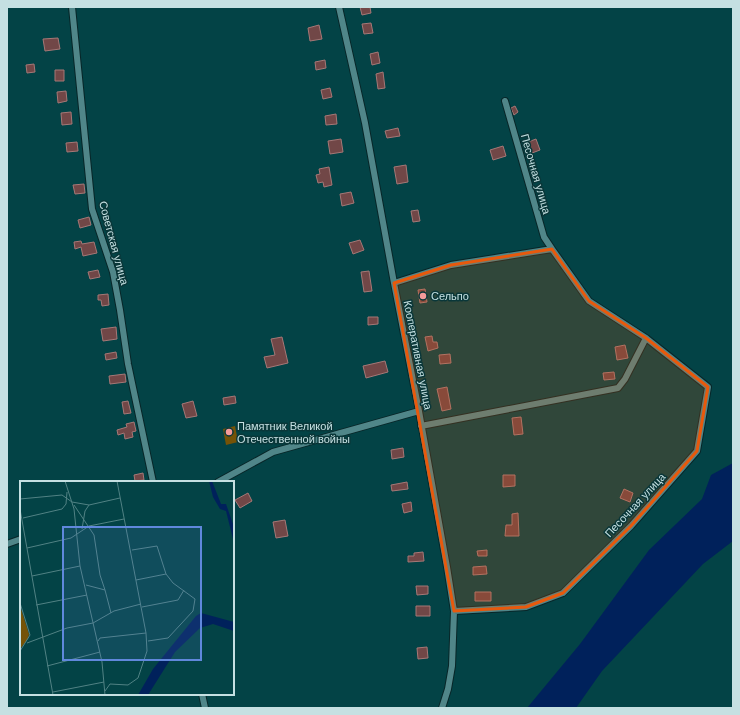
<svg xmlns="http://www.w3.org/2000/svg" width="740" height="715" viewBox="0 0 740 715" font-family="Helvetica,sans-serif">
	<rect width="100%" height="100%" fill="#034346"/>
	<path fill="#755307" d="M 235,426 L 238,442 L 226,445 L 223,429 Z"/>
	<path fill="#00215b" d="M 733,463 L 733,541 L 703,564 L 602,671 L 576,708 L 527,708 L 580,644 L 649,550 L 702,499 L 711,475 Z"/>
	<path fill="#714747" stroke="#a67877" d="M 360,7 L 370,7 L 371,13 L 362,15 Z
		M 371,23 L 373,33 L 364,34 L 362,24 Z
		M 319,25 L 322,39 L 310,41 L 308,28 Z
		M 58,38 L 60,49 L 45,51 L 43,39 Z
		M 378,52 L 380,63 L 372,65 L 370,54 Z
		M 325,60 L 326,68 L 316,70 L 315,62 Z
		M 34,64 L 35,72 L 27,73 L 26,65 Z
		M 55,70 L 64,70 L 64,81 L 55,81 Z
		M 383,72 L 385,88 L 378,89 L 376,74 Z
		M 330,88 L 332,97 L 323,99 L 321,90 Z
		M 66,91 L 67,101 L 58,103 L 57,92 Z
		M 515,106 L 518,112 L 514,115 L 511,108 Z
		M 71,112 L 72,124 L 62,125 L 61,113 Z
		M 336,114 L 337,124 L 326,125 L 325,116 Z
		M 398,128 L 400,136 L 387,138 L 385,131 Z
		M 341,139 L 343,152 L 330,154 L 328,141 Z
		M 536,139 L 540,150 L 532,153 L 528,142 Z
		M 77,142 L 78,151 L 67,152 L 66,143 Z
		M 503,146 L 506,156 L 493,160 L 490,150 Z
		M 406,165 L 408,182 L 397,184 L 394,167 Z
		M 329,167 L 332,185 L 324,187 L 323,182 L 318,183 L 316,175 L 320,174 L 319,169 Z
		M 84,184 L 85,193 L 75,194 L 73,185 Z
		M 351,192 L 354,203 L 342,206 L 340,194 Z
		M 418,210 L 420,221 L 413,222 L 411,211 Z
		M 89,217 L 91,225 L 80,228 L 78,220 Z
		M 360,240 L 364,250 L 353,254 L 349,243 Z
		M 81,241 L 82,244 L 94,242 L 97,253 L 83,256 L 81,247 L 75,249 L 74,242 Z
		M 98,270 L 100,277 L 90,279 L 88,272 Z
		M 369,271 L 372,291 L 364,292 L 361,272 Z
		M 425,289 L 427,302 L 420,303 L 418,290 Z
		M 108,294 L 109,305 L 102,306 L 101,300 L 98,300 L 98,295 Z
		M 368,317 L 378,317 L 378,324 L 368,325 Z
		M 116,327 L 117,339 L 103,341 L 101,329 Z
		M 432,336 L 433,342 L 437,342 L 438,348 L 428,351 L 425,337 Z
		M 282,337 L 288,363 L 267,368 L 264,357 L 275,355 L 271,339 Z
		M 625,345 L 628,358 L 617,360 L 615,347 Z
		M 116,352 L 117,358 L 106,360 L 105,354 Z
		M 450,354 L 451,363 L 440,364 L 439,355 Z
		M 385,361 L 388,372 L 366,378 L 363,366 Z
		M 614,372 L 615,379 L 604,380 L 603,373 Z
		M 125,374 L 126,382 L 110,384 L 109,376 Z
		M 447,387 L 451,409 L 442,411 L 437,389 Z
		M 235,396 L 236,403 L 224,405 L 223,398 Z
		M 128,401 L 131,413 L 124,414 L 122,402 Z
		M 193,401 L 197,416 L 186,418 L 182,404 Z
		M 521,417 L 523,434 L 514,435 L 512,418 Z
		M 134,422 L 136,431 L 132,432 L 133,437 L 125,439 L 124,433 L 118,435 L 117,430 L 127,427 L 126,424 Z
		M 403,448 L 404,457 L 392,459 L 391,450 Z
		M 143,473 L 144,480 L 135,481 L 134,475 Z
		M 503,475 L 515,475 L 515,486 L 503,487 Z
		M 407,482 L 408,489 L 392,491 L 391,485 Z
		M 624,489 L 633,493 L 630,502 L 620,498 Z
		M 248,493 L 252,501 L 240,508 L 235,500 Z
		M 411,502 L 412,511 L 404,513 L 402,504 Z
		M 518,513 L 519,536 L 505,536 L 506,525 L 512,525 L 512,514 Z
		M 285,520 L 288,536 L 276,538 L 273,522 Z
		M 487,550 L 487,556 L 478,556 L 477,551 Z
		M 423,552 L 424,561 L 408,562 L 408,556 L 414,556 L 414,553 Z
		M 486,566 L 487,574 L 473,575 L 473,567 Z
		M 416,586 L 428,586 L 428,594 L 417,595 Z
		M 475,592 L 491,592 L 491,601 L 475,601 Z
		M 416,606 L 430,606 L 430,616 L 416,616 Z
		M 427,647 L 428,658 L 418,659 L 417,648 Z"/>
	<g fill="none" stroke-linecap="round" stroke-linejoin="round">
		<defs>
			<path id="minor" d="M 72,7 L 92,209 L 113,272 L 120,310 L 128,364 L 153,482
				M 339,7 L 365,123 L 394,283 L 419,411 L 447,567 L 454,611 L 452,666 L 448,689 L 442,708
				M 505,101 L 544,237 L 552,249
				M 394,283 L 451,265 L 552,249 L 589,301 L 646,338 L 708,387 L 697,451 L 631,526 L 563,593 L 526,607 L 454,611
				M 421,426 L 618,388 L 625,379 L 646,338
				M 218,482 L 273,452 L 419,411
				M 7,544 L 21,539
				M 202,694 L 205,708"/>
		</defs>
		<use href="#minor" stroke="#082628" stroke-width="8"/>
		<use href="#minor" stroke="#508689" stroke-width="6"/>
	</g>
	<path fill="#e8590c" fill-opacity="0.2" stroke="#e8590c" stroke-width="3" stroke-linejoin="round" d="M 552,249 L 589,301 L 646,338 L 708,387 L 697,451 L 631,526 L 563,593 L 526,607 L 454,611 L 394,283 L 451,265 Z"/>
	<g fill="#f59b9a" stroke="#0a3739" stroke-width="1.5">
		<circle cx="423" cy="296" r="4"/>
		<circle cx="229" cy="432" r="4"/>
	</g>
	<g text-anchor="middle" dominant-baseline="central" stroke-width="3" stroke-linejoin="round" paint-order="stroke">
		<g font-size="11" fill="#c5e0e2" stroke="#0a3739">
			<text transform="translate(536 174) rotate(74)">Песочная улица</text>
			<text transform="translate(114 243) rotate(75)">Советская улица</text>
			<text transform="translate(418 355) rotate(79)">Кооперативная улица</text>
			<text transform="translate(635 505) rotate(-47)">Песочная улица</text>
		</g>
		<g font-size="11" fill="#c5e0e2" stroke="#0a3739" text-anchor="start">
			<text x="431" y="296">Сельпо</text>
			<text x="237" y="426">Памятник Великой<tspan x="237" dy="13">Отечественной войны</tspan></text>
		</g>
	</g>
	<g transform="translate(20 481)">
		<rect width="214" height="214" fill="#034346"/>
		<path d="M 0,125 L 9,153 L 8,158 L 0,168 Z" fill="#755307"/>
		<path d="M 189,0 L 192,0 L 201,23 L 206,23 L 214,46 L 214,62 L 206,30 L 200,28 L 193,16 ZM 181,132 L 214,141 L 214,150 L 193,143 L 180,147 L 155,171 L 128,214 L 118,214 L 133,188 L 176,135 Z" fill="#00215b"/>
		<path fill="none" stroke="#518284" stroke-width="1" d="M 45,0 L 54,28 L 60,85 L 82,181 L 85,214M 0,18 L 42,14 L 52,21 L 69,24M 54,24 L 74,54 L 80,94 L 85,109M 0,28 L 33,214M 3,37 L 42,28 L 46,23 L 47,11M 62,48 L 65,30 L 69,24 L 100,17M 7,67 L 51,57 L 69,45 L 104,38M 112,69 L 137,65 L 146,93M 12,95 L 60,85M 116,99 L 146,93 L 153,102 L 175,118 L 173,130 L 148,157 L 128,160M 66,104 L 85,109 L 91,132M 0,122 L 10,154 L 0,170M 16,124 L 67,114M 122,126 L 158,119 L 164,109M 78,160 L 80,157 L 126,152M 7,162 L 47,147 L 73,142 L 94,130 L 121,123M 27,185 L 80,171M 85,210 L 90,203 L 108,204 L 118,197 L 127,170 L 126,152 L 97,0M 33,211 L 84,201"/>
		<path fill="#6088dc" fill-opacity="0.15" stroke="#6088dc" stroke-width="2" d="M 43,46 L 181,46 L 181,179 L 43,179 Z"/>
		<rect width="214" height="214" fill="none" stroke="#c5e0e2" stroke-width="2"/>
	</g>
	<rect width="740" height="715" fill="none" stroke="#c5e0e2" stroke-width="16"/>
</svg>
